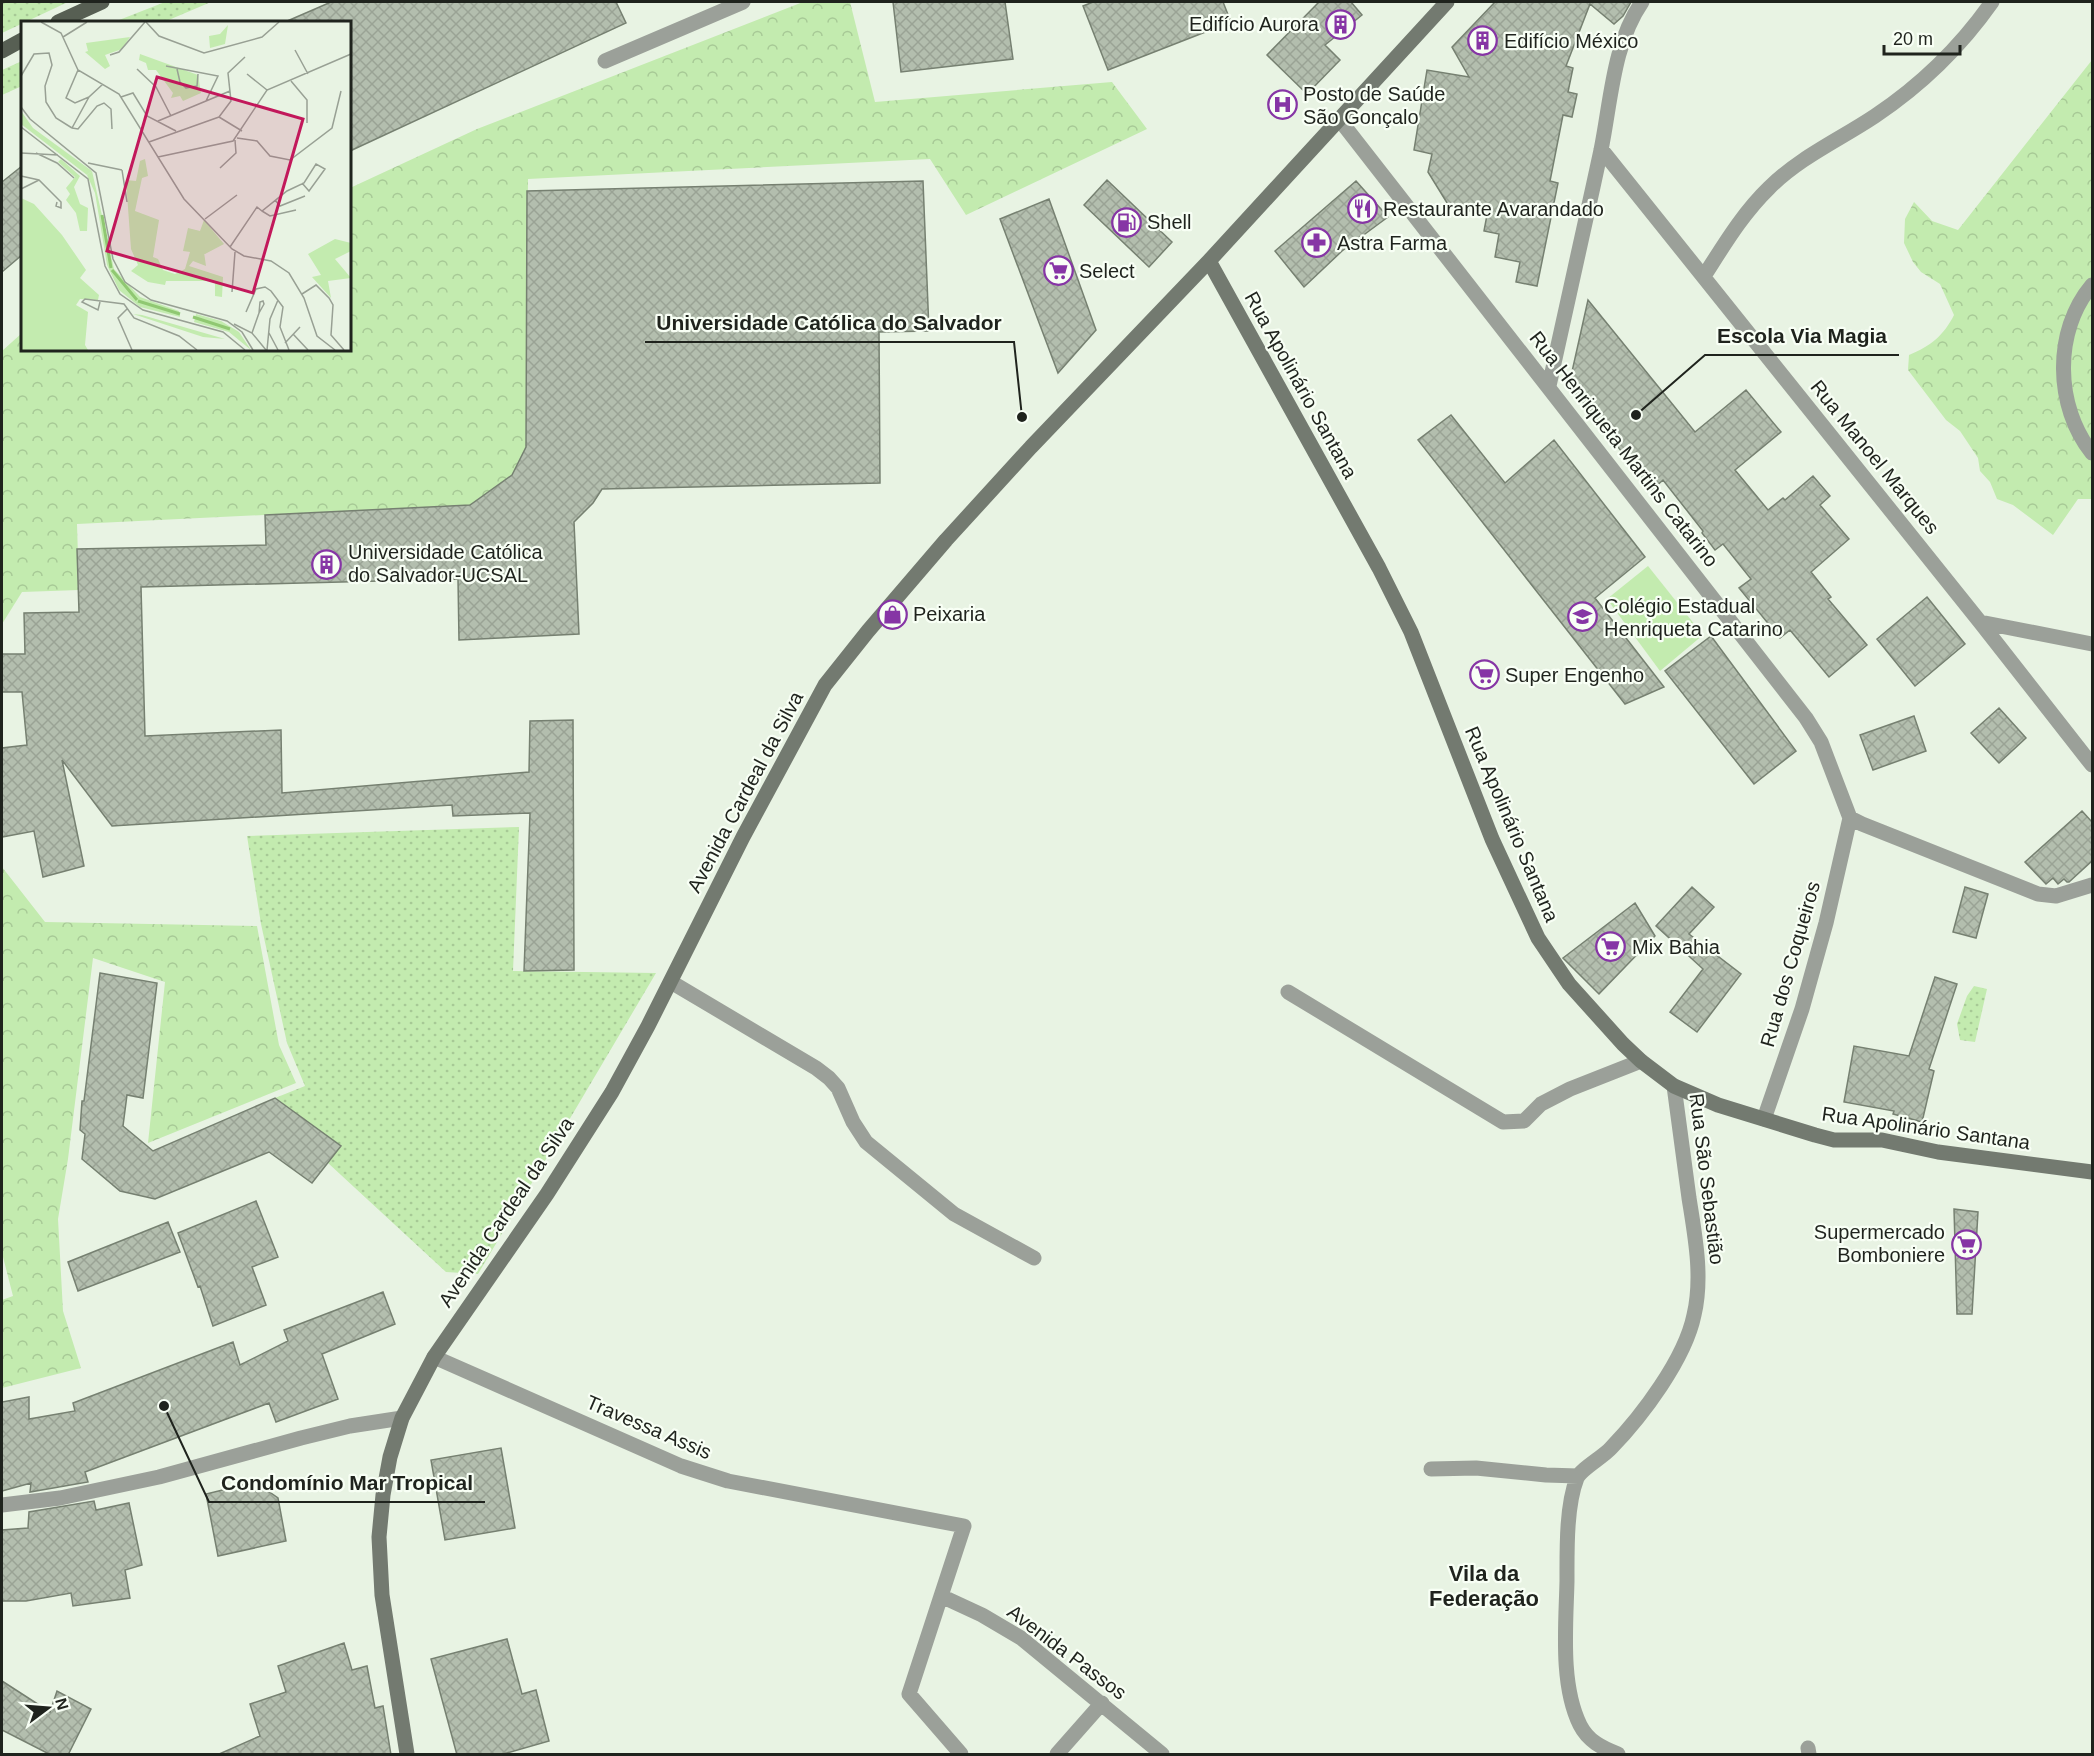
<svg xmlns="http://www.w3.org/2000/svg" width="2094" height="1756" viewBox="0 0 2094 1756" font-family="Arial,sans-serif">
	<defs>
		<pattern id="grass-dots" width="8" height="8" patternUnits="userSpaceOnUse" patternTransform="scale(1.5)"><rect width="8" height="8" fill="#c3ebaf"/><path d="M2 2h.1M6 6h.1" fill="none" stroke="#a7c996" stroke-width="1.8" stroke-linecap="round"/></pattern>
		<pattern id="forest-crowns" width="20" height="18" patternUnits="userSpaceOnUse" patternTransform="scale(1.5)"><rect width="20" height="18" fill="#c3ebaf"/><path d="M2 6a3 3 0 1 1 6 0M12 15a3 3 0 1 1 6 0" fill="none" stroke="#a7c996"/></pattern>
		<pattern id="building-cross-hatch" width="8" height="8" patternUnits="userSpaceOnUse" patternTransform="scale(1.5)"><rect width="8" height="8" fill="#b3beae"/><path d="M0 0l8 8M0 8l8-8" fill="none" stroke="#9aa395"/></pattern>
	</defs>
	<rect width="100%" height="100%" fill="#e8f3e3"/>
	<path fill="url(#grass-dots)" d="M 2,2 L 68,2 L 2,33 Z
		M 165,2 L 211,2 L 164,22 L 114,22 Z
		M 22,61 L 22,86 L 2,95 L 2,70 Z
		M 519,827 L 513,971 L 656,973 L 478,1274 L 446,1272 L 328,1163 L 341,1146 L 275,1098 L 305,1086 L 287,1043 L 261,924 L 247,836 Z
		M 1974,986 L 1987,989 L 1975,1042 L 1960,1040 L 1957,1024 L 1967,996 Z"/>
	<path fill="url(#forest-crowns)" d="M 803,2 L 850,2 L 875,102 L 1112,82 L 1147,129 L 966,215 L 930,159 L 528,179 L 526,447 L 512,475 L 470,505 L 77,524 L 79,590 L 22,592 L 2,624 L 2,351 L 22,333 L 22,350 L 350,350 L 350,188 L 477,129 Z
		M 2092,60 L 2092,499 L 2078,499 L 2053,535 L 2013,505 L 1997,499 L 1990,482 L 1980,471 L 1978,458 L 1960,431 L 1946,420 L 1908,370 L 1909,355 C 1931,346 1944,335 1954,315 L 1940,284 L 1921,272 L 1913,262 L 1904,243 L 1905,219 L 1914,202 L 1932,221 L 1958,230 Z
		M 2,867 L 45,922 L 257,926 L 279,1045 L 296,1083 L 148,1143 L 165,982 L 93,958 L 68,1159 L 58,1219 L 63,1311 L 81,1368 L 2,1388 L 2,1300 L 13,1296 L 2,1253 Z"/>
	<path fill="#c3ebaf" d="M 1648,566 L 1703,635 L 1660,671 L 1607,599 Z"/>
	<path fill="url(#building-cross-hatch)" stroke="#768071" stroke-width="1.5" d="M 331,2 L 616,2 L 626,23 L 350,151 L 350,22 L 285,22 Z
		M 893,2 L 1005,2 L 1013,59 L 901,72 Z
		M 1093,2 L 1223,2 L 1231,22 L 1108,70 L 1083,6 Z
		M 1319,2 L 1351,2 L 1362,15 L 1325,45 L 1340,60 L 1307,94 L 1267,55 Z
		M 1495,2 L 1631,2 L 1623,16 L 1614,24 L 1590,4 L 1566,66 L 1573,68 L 1568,92 L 1577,94 L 1572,117 L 1563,115 L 1550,181 L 1558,183 L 1537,286 L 1516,282 L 1520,262 L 1495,257 L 1499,234 L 1484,231 L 1487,215 L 1449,206 L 1428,172 L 1432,154 L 1414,150 L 1427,70 L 1469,77 L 1452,47 Z
		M 22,166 L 22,255 L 2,272 L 2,182 Z
		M 1107,180 L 1172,242 L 1149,267 L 1084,205 Z
		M 923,181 L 929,331 L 879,332 L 880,483 L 602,489 L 593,503 L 574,522 L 579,634 L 459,640 L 458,579 L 141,587 L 145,736 L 281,730 L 282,793 L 529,772 L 530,721 L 573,720 L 574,970 L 524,971 L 530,813 L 453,816 L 452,805 L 112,826 L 62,760 L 84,866 L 43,877 L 34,831 L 2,837 L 2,748 L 27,745 L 22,692 L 2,692 L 2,654 L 25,654 L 24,613 L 79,612 L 77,549 L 266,545 L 265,515 L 470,505 L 512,475 L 526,447 L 527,191 Z
		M 1356,181 L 1388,217 L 1342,251 L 1304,287 L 1275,251 Z
		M 1049,199 L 1096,330 L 1058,373 L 1000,219 Z
		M 1588,300 L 1695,432 L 1746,390 L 1781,432 L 1735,470 L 1768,510 L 1783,498 L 1785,500 L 1813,476 L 1830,496 L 1820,505 L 1849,539 L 1811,572 L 1831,597 L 1828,599 L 1867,645 L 1829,677 L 1790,630 L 1780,638 L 1739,588 L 1751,579 L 1723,544 L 1715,550 L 1702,533 L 1703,531 L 1663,480 L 1652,490 L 1569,385 Z
		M 1451,415 L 1505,483 L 1554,440 L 1645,557 L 1595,598 L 1664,687 L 1625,704 L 1418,440 Z
		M 1927,597 L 1965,644 L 1915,686 L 1877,639 Z
		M 1711,636 L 1796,751 L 1754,784 L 1665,671 Z
		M 1999,708 L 2026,738 L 1999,763 L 1971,733 Z
		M 1914,716 L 1926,751 L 1873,770 L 1860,735 Z
		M 2082,811 L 2092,822 L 2092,861 L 2069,882 L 2067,882 L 2064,879 L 2058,884 L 2053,878 L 2046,884 L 2025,862 Z
		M 1692,887 L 1714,907 L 1689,934 L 1741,974 L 1697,1032 L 1670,1012 L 1703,969 L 1656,926 Z
		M 1965,887 L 1988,894 L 1976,938 L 1953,932 Z
		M 1635,903 L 1655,936 L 1599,994 L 1563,958 Z
		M 100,973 L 157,983 L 143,1098 L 127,1095 L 123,1126 L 153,1151 L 275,1098 L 341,1146 L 312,1183 L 269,1152 L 155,1199 L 120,1191 L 82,1159 L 85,1134 L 80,1130 L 82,1101 L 84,1101 Z
		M 1935,977 L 1957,984 L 1929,1069 L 1934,1071 L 1922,1122 L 1893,1114 L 1894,1111 L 1844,1102 L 1854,1046 L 1909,1056 Z
		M 256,1201 L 278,1257 L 252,1267 L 266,1305 L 213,1326 L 200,1286 L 198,1287 L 178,1233 Z
		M 1954,1209 L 1978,1212 L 1972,1314 L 1957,1314 Z
		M 168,1222 L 180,1252 L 78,1291 L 68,1262 Z
		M 383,1292 L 395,1324 L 322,1354 L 338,1399 L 276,1422 L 269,1403 L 85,1472 L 88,1482 L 30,1492 L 31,1483 L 2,1491 L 2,1402 L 29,1397 L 29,1419 L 75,1411 L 73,1403 L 233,1342 L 240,1365 L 288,1341 L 284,1330 Z
		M 501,1448 L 515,1528 L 445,1540 L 431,1460 Z
		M 255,1482 L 278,1498 L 286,1541 L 218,1556 L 206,1494 Z
		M 94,1501 L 96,1510 L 129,1503 L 142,1565 L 125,1570 L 130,1598 L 73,1606 L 71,1593 L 26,1601 L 2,1601 L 2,1530 L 28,1528 L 29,1512 Z
		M 507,1639 L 522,1694 L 536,1690 L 549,1741 L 500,1755 L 457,1755 L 431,1659 Z
		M 344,1643 L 352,1670 L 367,1666 L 375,1708 L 383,1706 L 391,1755 L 217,1755 L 260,1736 L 250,1704 L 286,1692 L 278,1666 Z
		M 2,1681 L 50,1712 L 57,1691 L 91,1709 L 68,1755 L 51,1755 L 2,1730 Z"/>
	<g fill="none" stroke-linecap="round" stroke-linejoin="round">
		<path stroke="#9ba099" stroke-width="15" d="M 605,61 L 743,2
			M 1339,119 L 1806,718 L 1821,742 L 1850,818
			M 1601,149 L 1980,622 L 2092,765
			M 1704,276 C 1724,245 1743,213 1769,188 C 1800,157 1839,140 1875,116 C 1920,86 1961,46 1992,2
			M 2092,285 C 2053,331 2055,407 2092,453
			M 1549,386 C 1566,308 1584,229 1601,150 C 1611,101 1613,44 1642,2
			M 1980,622 L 2092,644
			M 1850,818 L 1862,824 L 2038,894 L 2056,896 L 2092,885
			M 671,982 L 816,1068 L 829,1078 L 838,1088 L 853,1122 L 866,1142 L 954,1214 L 1034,1258
			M 1288,992 L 1503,1122 L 1524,1121 L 1541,1104 L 1570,1089 L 1641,1061
			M 1764,1119 L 1802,1009 L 1826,923 L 1850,818
			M 434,1357 L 681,1466 L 728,1481 L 964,1526 L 941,1596 L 982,1615 L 1021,1638 L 1162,1754
			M 1431,1469 L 1476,1468 L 1546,1475 L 1578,1476
			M 2,1505 L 60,1498 L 159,1477 L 301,1438 L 350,1426 L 402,1418
			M 941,1596 L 909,1694 L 961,1754
			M 1808,1748 L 1809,1754
			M 1057,1754 L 1102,1703
			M 1618,1754 C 1602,1748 1588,1741 1580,1725 C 1560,1684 1566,1625 1567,1581 C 1567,1551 1566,1506 1577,1478 C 1581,1469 1603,1457 1611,1448 C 1642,1416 1685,1359 1694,1315 C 1703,1277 1695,1236 1689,1198 C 1684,1161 1679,1123 1674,1086"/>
		<path stroke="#737a70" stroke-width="15" d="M 1209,261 L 1379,568 L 1411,632 L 1492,839 L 1538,938 L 1569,984 L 1623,1044 L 1641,1061 L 1674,1086 L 1718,1105 L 1815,1135 L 1834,1140 L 1882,1140 L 1938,1152 L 2092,1172
			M 407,1754 L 382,1595 L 379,1537 L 383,1495 L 390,1457 L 402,1418 L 434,1357 L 547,1194 L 612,1092 L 648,1026 L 743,837 L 825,685 L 868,631 L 946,540 L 1031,447 L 1209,261 L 1447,2"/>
		<path stroke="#575f53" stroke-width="15" d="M 58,22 L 102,2
			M 2,51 L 22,40"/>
	</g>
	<defs>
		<symbol id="building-ring" viewBox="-11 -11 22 22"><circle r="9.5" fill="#f8fff5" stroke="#8635a5" stroke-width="1.5"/><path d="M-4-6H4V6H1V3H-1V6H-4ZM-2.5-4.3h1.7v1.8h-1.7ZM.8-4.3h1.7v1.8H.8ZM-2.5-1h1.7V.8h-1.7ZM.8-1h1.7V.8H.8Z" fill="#8635a5"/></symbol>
		<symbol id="hospital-ring" viewBox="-11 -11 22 22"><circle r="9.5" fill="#f8fff5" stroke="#8635a5" stroke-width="1.5"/><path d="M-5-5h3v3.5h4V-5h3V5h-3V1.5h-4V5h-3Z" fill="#8635a5"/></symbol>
		<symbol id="restaurant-ring" viewBox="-11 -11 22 22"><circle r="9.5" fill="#f8fff5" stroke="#8635a5" stroke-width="1.5"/><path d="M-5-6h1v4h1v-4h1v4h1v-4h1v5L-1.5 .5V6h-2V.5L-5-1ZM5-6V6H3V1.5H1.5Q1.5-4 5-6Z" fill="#8635a5"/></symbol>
		<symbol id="fuel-ring" viewBox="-11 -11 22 22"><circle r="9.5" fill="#f8fff5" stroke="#8635a5" stroke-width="1.5"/><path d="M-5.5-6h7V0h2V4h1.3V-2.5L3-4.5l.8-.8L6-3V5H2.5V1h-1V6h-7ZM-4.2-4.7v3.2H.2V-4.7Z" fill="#8635a5"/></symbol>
		<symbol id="pharmacy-ring" viewBox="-11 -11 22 22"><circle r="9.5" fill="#f8fff5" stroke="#8635a5" stroke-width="1.5"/><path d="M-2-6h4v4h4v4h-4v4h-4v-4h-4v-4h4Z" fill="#8635a5"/></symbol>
		<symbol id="supermarket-ring" viewBox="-11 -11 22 22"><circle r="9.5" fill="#f8fff5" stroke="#8635a5" stroke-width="1.5"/><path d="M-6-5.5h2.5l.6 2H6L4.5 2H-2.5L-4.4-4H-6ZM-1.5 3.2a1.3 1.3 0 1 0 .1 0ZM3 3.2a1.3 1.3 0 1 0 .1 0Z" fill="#8635a5"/></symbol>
		<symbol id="shop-ring" viewBox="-11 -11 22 22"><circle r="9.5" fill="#f8fff5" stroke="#8635a5" stroke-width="1.5"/><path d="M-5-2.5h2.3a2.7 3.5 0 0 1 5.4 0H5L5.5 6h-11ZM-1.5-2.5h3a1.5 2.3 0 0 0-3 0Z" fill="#8635a5"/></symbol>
		<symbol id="school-ring" viewBox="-11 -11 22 22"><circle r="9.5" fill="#f8fff5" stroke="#8635a5" stroke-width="1.5"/><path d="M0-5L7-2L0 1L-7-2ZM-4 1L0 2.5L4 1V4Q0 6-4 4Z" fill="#8635a5"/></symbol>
	</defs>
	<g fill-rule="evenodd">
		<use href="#building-ring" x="1324" y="8" width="33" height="33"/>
		<use href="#building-ring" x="1466" y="24" width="33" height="33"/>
		<use href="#hospital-ring" x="1266" y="88" width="33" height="33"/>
		<use href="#restaurant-ring" x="1346" y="192" width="33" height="33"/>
		<use href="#fuel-ring" x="1110" y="206" width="33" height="33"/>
		<use href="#pharmacy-ring" x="1300" y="226" width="33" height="33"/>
		<use href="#supermarket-ring" x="1042" y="254" width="33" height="33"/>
		<use href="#building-ring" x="310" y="548" width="33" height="33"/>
		<use href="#shop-ring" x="876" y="598" width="33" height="33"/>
		<use href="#school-ring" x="1566" y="600" width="33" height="33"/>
		<use href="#supermarket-ring" x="1468" y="658" width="33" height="33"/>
		<use href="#supermarket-ring" x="1594" y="930" width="33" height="33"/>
		<use href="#supermarket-ring" x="1950" y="1228" width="33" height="33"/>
	</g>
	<g text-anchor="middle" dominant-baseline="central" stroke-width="4.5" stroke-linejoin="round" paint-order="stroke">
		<g font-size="20" fill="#1f231d" stroke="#f8fff5" text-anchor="start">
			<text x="1319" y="24" text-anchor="end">Edifício Aurora</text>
			<text x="1504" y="41">Edifício México</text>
			<text x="1303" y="94">Posto de Saúde<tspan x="1303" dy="23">São Gonçalo</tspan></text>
			<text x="1383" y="209">Restaurante Avarandado</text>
			<text x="1147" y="222">Shell</text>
			<text x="1337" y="243">Astra Farma</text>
			<text x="1079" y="271">Select</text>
			<text x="348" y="552">Universidade Católica<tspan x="348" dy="23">do Salvador-UCSAL</tspan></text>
			<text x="1604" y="606">Colégio Estadual<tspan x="1604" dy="23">Henriqueta Catarino</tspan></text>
			<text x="913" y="614">Peixaria</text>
			<text x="1505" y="675">Super Engenho</text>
			<text x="1632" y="947">Mix Bahia</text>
			<text x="1945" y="1232" text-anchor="end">Supermercado<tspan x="1945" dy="23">Bomboniere</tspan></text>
		</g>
		<g font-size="20" fill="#1f231d" stroke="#f8fff5">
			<text transform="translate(1301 385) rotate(61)">Rua Apolinário Santana</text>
			<text transform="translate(1624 449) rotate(52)">Rua Henriqueta Martins Catarino</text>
			<text transform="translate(1875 457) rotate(51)">Rua Manoel Marques</text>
			<text transform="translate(745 792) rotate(-62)">Avenida Cardeal da Silva</text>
			<text transform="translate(1512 824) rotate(67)">Rua Apolinário Santana</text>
			<text transform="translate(1790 964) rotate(-74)">Rua dos Coqueiros</text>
			<text transform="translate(1926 1128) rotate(8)">Rua Apolinário Santana</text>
			<text transform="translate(1707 1179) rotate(83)">Rua São Sebastião</text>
			<text transform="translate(506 1212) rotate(-56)">Avenida Cardeal da Silva</text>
			<text transform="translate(649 1427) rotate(23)">Travessa Assis</text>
			<text transform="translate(1067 1652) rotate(37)">Avenida Passos</text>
		</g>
		<g font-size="22" font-weight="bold" fill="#1f231d" stroke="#f8fff5">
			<text x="1484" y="1573">Vila da<tspan x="1484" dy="25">Federação</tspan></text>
		</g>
	</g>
	<g transform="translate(21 21)">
		<rect width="330" height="330" fill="#e8f3e3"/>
		<path d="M 71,150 L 93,248 L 119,276 L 158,290 L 159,296 L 119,286 L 98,269 L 86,244 L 74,172 L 66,154 ZM 183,199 L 203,223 L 184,233 L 162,230 L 167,207 L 179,210 ZM 175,293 L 200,300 L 218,311 L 230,329 L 208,311 L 173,301 Z" fill="#c3ebaf"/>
		<path d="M 207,4 L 204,23 L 189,27 L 188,15 L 199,13 ZM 109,16 L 101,28 L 84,34 L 89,45 L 84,48 L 64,31 L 67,30 L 65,22 ZM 119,33 L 177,54 L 180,72 L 162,80 L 159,75 L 150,77 L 152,72 L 135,49 L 127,49 L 125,42 L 118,39 ZM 0,90 L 12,107 L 71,150 L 66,154 L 0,103 ZM 40,138 L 59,155 L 53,166 L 59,183 L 67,187 L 66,210 L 59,210 L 55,192 L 45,179 L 49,173 L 45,167 L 54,156 L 37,141 ZM 124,138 L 127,155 L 121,157 L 114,190 L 138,199 L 132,236 L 137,238 L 142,249 L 154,253 L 164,248 L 169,231 L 183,231 L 185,245 L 172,240 L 168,245 L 202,256 L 201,276 L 194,275 L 194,260 L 145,260 L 144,264 L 127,261 L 110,250 L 117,244 L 110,228 L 105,159 L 115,160 L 119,140 ZM 0,177 L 13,183 L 41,214 L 65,249 L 59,257 L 78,274 L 77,279 L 59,278 L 55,284 L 67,291 L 64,324 L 67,329 L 0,329 ZM 314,218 L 330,222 L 330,230 L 314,238 L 330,257 L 307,260 L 310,277 L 291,256 L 300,254 L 287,233 ZM 112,293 L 121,294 L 204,318 L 182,316 Z" fill="#c3ebaf"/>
		<path fill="none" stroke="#90c872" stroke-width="3" d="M 81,194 L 90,247M 91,249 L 116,279M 117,280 L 159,293M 172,296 L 209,308"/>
		<path fill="none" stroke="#98a094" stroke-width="1.5" d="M 20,1 L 40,12 L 57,49 L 98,73 L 163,178 L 211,228 L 223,235 L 250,240 L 268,252 L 283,277 L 296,315 L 314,329M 125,1 L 138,15 L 183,32 L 241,16 L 258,1M 42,16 L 66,1M 274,29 L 287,53M 89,34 L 98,31 L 124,1M 145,45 L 197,55 L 185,80M 116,48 L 135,66 L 150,95M 156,48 L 159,61 L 165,67 L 176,65 L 177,53M 57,49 L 45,77 L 54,82 L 68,76M 226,53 L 246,69M 0,55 L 13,33 L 28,32 L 31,44 L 24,65 L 25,81 L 35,97 L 51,107M 270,60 L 286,79 L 286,102M 100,76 L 112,72 L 126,95 L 155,110M 0,86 L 9,98 L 75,152 L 92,238 L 104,261 L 130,279 L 206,300 L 221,311 L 232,329M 198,96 L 210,80 L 207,52 L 224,36M 198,96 L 221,110M 137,100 L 209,70M 0,106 L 67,158 L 84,245 L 99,273 L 122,289 L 202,311 L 224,329M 51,107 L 57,108 L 76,85 L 83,82 L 90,88 L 91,108M 51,107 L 68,76 L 82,63M 216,117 L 236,120 L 249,135 L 269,139 L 311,107 L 320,70M 128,121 L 198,96M 0,132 L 37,134M 15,132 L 36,142 L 53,157M 137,136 L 212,120 L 246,69 L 330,33M 67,142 L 101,149M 199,147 L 215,132 L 214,119M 101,149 L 106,181M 0,155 L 18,159 L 40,181 L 40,187 L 35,185 L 36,181M 0,168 L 18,159M 254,179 L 259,185 L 284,175M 241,190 L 249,195 L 275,189M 184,198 L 216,174M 209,226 L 236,186 L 241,190 L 266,170 L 283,162 L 295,143 L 304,148 L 288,170 L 281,162M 211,271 L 214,231M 281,273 L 295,264 L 308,277 L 312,284 L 310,314 L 323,329M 242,280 L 243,283 L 238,292 L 239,281 ZM 79,281 L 77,289 L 61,281 L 64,278 L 103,283 L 113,297 L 158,315 L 176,329M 106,288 L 97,297 L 111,329M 225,291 L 235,268 L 244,266 L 250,270 L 262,286 L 259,306 L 268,329M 213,303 L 231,312 L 245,329M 231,312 L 238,292M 248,312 L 257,329M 272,313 L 287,329M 264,322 L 279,306M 246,329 L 249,298 L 257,279"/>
		<path fill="#c2185b" fill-opacity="0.15" stroke="#c2185b" stroke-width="3" d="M 136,56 L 282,98 L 232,272 L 86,230 Z"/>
		<rect width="330" height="330" fill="none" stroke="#1f231d" stroke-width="3"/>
	</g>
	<path fill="none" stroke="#1f231d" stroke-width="2" d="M1022 417L1014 342H645M1636 415L1705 355H1899M164 1406L209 1502H485"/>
	<g fill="#1f231d" stroke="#f8fff5" stroke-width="2">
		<circle cx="1022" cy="417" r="6"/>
		<circle cx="1636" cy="415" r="6"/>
		<circle cx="164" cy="1406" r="6"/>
	</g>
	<g font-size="21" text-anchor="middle" font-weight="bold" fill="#1f231d" stroke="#f8fff5" stroke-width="4.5" stroke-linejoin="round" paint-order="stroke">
		<text x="829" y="330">Universidade Católica do Salvador</text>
		<text x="1802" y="343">Escola Via Magia</text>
		<text x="347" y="1490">Condomínio Mar Tropical</text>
	</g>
	<rect width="2094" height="1756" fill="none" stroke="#1f231d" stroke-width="6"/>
	<g transform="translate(48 1708) rotate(74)" stroke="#f8fff5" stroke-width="4.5" paint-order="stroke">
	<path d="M0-4.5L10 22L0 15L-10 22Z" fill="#1f231d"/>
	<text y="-9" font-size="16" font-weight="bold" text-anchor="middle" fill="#1f231d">N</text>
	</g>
	<path d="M1884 45v9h76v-9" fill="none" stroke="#1f231d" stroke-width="3"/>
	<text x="1893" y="45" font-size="18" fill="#1f231d" stroke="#f8fff5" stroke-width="4.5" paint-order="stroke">20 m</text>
</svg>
